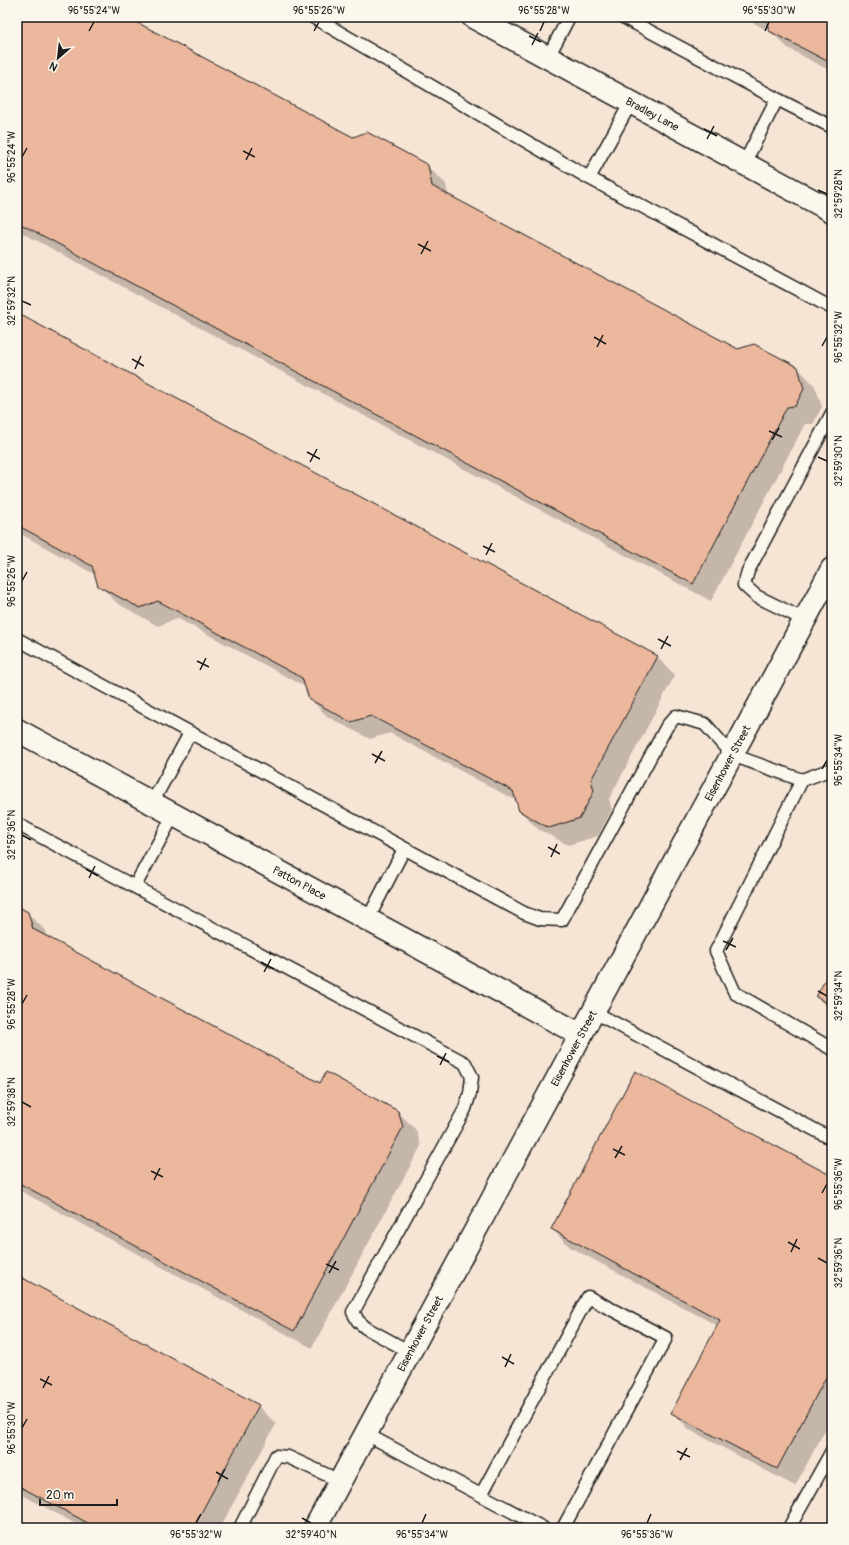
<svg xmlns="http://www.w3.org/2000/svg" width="849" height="1545" viewBox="0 0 849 1545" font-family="Pangolin,sans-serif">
	<rect width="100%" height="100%" fill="#fbf7ec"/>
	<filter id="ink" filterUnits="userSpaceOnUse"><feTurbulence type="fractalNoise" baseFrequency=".025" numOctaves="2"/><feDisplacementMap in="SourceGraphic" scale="8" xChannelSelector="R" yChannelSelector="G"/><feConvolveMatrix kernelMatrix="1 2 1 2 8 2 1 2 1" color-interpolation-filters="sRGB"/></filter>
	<g filter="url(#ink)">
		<path fill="#f6e4d4" d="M 17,17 L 832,17 L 832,1528 L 810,1528 L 817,1515 L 809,1528 L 17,1528 Z"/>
		<path fill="#0003" d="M 17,17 L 125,17 L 352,138 L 427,166 L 446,184 L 448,195 L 738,350 L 797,367 L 815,386 L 822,407 L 813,424 L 805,424 L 711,601 L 17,230 Z
			M 743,17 L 832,17 L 832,72 L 788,48 L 772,33 Z
			M 17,314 L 657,657 L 675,675 L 609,799 L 612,810 L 598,836 L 568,845 L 538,829 L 520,811 L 517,801 L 390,733 L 370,739 L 328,717 L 310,699 L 306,687 L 177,618 L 158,626 L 117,603 L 99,585 L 96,575 L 17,532 Z
			M 17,907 L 27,913 L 46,931 L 48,938 L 321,1085 L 397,1111 L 416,1130 L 421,1146 L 312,1348 L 17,1189 Z
			M 832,970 L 832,1012 L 817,997 Z
			M 832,1177 L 832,1417 L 795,1486 L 690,1430 L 672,1412 L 718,1326 L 570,1247 L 552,1229 Z
			M 17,1276 L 258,1406 L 276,1424 L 220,1528 L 83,1528 L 17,1492 Z"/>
		<path fill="#ebb89d" stroke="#1c1c1c" d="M 17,17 L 127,17 L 353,137 L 367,132 L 428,165 L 432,186 L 738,349 L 754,344 L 798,367 L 804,389 L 795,406 L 787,407 L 693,584 L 17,222 Z
			M 766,17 L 832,17 L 832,61 L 829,62 L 769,31 Z
			M 17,313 L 658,656 L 591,780 L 594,791 L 580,818 L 549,828 L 519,811 L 513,791 L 371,716 L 351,722 L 309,699 L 302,678 L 158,601 L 140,608 L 98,586 L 92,566 L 17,525 Z
			M 17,906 L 28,912 L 33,929 L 320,1083 L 326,1072 L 398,1111 L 403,1127 L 294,1331 L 17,1182 Z
			M 832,967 L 832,1006 L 816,997 Z
			M 635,1071 L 832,1176 L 832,1366 L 777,1469 L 671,1413 L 720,1320 L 551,1229 Z
			M 17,1275 L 259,1405 L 193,1528 L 97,1528 L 17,1485 Z"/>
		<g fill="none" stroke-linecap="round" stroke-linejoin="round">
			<defs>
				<path id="lane" d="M 313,17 L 589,178 L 832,308
					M 623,17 L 777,99
					M 548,57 L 569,17
					M 744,164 L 777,99 L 832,127
					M 589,178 L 631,102
					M 805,620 L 756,596 L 744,585 L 748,571 L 832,413
					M 17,639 L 524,913 L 540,919 L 562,920 L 667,726 L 676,716 L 705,724 L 732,755 L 802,780 L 832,769
					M 802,780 L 716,951 L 735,993 L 832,1049
					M 152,803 L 190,733
					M 17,824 L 465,1063 L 472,1077 L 470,1093 L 465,1109 L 353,1312 L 358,1321 L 366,1328 L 410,1352
					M 135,886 L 174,814
					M 368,919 L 404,849
					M 594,1012 L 832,1139
					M 366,1434 L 543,1528
					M 481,1495 L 588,1297 L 666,1338 L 563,1528
					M 240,1528 L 276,1456 L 288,1457 L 340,1481
					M 789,1528 L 832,1451"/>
				<g id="street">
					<path id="s1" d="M 473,17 L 832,211"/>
					<path id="s2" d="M 17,730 L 581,1035"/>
				</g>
				<g id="secondary">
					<path id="s3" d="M 315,1528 L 832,569"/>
				</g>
			</defs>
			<use href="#lane" stroke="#1c1c1c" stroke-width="15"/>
			<use href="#street" stroke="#1c1c1c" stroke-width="25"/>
			<use href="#secondary" stroke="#1c1c1c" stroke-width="25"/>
			<use href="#lane" stroke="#fbf7ec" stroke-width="12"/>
			<use href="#street" stroke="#fbf7ec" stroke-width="22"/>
			<use href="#secondary" stroke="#fbf7ec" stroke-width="22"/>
		</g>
	</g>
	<path fill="none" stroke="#1c1c1c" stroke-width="1.5" d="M 89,31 L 94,22M 314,31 L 319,22M 540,31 L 544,22M 765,31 L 769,22M 529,36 L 541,42M 532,45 L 538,33M 704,129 L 717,136M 707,139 L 714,126M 243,151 L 255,157M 22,157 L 27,148M 246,160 L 252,148M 818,190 L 827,194M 418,244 L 431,251M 421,254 L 428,241M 22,301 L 31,305M 594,337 L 606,344M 822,346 L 827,337M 597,347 L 603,335M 132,359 L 144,366M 135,369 L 141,356M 769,431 L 782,437M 772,440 L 779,428M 307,452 L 320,459M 818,457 L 827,461M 310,462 L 317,449M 483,546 L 495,552M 486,555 L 492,543M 22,581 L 27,572M 658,639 L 671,646M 661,649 L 668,636M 197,661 L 209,667M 200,670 L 206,658M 372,754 L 385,761M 375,763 L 382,751M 822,769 L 827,760M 22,835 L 31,840M 548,847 L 560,854M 551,857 L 557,844M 86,869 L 98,876M 89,878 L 95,866M 723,941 L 736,947M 726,950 L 733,938M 261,962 L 274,969M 264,972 L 271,959M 818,991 L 827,996M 22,1004 L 27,995M 437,1056 L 449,1062M 440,1065 L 446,1053M 22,1102 L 31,1107M 613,1149 L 625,1155M 615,1158 L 622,1146M 151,1171 L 163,1177M 154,1180 L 160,1168M 822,1193 L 827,1184M 788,1242 L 800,1249M 791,1252 L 797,1239M 818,1258 L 827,1263M 326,1264 L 339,1270M 329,1273 L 336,1261M 502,1357 L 514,1364M 505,1367 L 511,1354M 40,1379 L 52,1385M 43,1388 L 49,1376M 22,1428 L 27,1419M 677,1451 L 690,1457M 680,1460 L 687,1448M 216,1472 L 228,1479M 218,1482 L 225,1469M 302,1518 L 311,1523M 196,1523 L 201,1514M 422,1523 L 426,1514M 647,1523 L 651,1514"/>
	<g text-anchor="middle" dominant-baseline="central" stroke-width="3" stroke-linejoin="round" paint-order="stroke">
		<g font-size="11" fill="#1c1c1c" stroke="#fbf7ec">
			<text stroke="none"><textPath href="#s1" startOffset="204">Bradley Lane</textPath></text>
			<text stroke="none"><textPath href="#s3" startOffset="869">Eisenhower Street</textPath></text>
			<text stroke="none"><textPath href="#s2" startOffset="321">Patton Place</textPath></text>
			<text stroke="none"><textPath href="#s3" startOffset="545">Eisenhower Street</textPath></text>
			<text stroke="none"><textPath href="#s3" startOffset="221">Eisenhower Street</textPath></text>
		</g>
	</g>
	<rect width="849" height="1545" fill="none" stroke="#fbf7ec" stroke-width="44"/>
	<g transform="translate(58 58) rotate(208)" stroke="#fbf7ec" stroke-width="3" paint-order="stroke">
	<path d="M0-3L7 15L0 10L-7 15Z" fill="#1c1c1c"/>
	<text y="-6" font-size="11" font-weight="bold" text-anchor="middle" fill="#1c1c1c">N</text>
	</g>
	<path d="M40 1499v6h77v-6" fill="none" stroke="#1c1c1c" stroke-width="2"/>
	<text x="46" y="1499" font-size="12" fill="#1c1c1c" stroke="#fbf7ec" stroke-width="3" paint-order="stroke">20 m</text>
	<rect x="22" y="22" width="805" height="1501" fill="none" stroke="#1c1c1c" stroke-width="1.5"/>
	<g font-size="10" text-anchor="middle" fill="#1c1c1c">
		<text x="94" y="14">96°55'24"W</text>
		<text x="319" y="14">96°55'26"W</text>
		<text x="544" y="14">96°55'28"W</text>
		<text x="769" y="14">96°55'30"W</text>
		<text transform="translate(11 157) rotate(-90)" y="4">96°55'24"W</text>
		<text transform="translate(838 194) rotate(-90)" y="4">32°59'28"N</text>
		<text transform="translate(11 301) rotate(-90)" y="4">32°59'32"N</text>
		<text transform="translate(838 337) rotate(-90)" y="4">96°55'32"W</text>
		<text transform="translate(838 461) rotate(-90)" y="4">32°59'30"N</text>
		<text transform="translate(11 581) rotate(-90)" y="4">96°55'26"W</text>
		<text transform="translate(838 760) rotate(-90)" y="4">96°55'34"W</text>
		<text transform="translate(11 835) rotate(-90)" y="4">32°59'36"N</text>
		<text transform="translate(838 996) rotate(-90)" y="4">32°59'34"N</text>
		<text transform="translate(11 1004) rotate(-90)" y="4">96°55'28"W</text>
		<text transform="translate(11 1102) rotate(-90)" y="4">32°59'38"N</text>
		<text transform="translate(838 1184) rotate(-90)" y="4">96°55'36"W</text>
		<text transform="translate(838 1263) rotate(-90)" y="4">32°59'36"N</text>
		<text transform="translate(11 1428) rotate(-90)" y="4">96°55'30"W</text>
		<text x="196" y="1538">96°55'32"W</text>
		<text x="311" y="1538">32°59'40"N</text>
		<text x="422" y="1538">96°55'34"W</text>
		<text x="647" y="1538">96°55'36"W</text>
	</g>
</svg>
